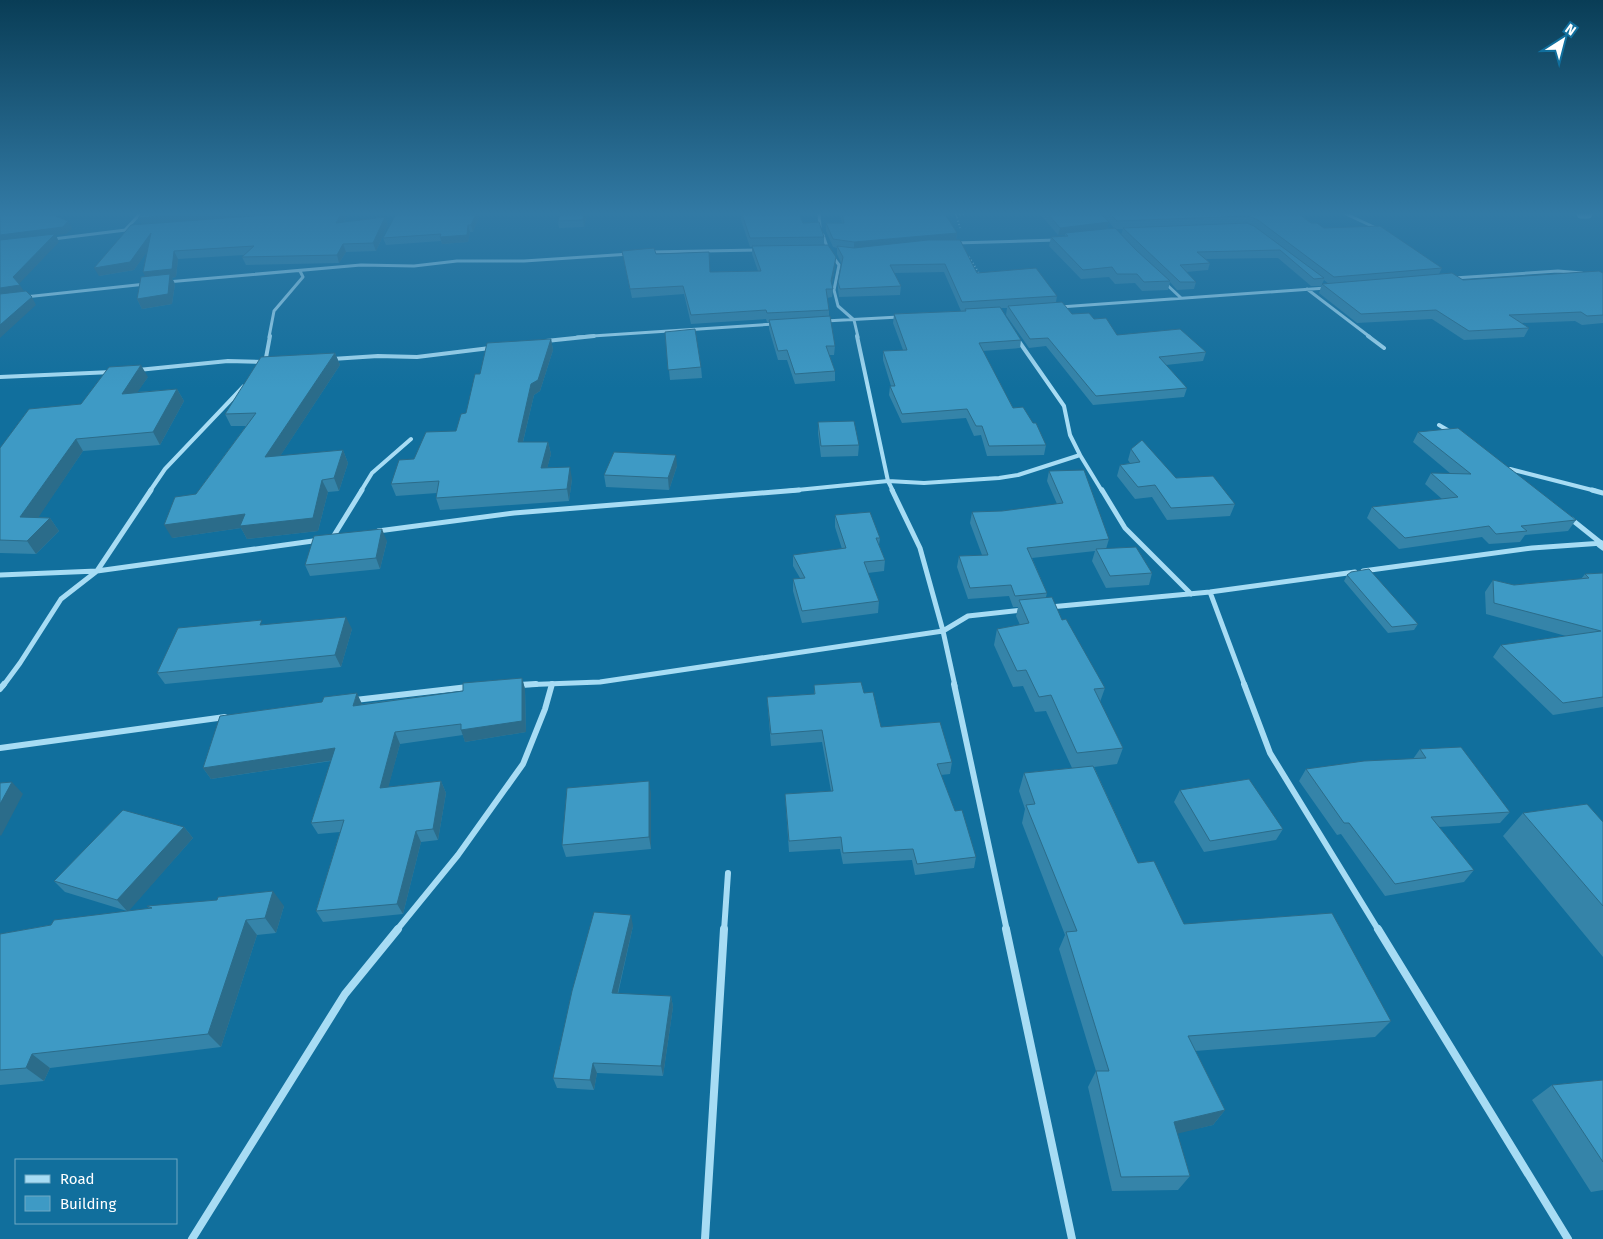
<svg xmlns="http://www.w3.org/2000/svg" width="1603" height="1239" viewBox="0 0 1603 1239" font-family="'Fira Sans',sans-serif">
	<rect width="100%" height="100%" fill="#116f9d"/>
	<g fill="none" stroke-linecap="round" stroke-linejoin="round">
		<path stroke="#98dbf8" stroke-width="9" d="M 1581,214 L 1588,214"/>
		<path stroke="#a7dcf4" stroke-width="2" stroke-dasharray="1 2.5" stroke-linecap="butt" d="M 956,214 L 960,228
			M 956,216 L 964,214
			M 969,257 L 980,275"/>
		<path stroke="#a7dcf4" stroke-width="3" d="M 819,214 L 820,227
			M 1346,214 L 1376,228
			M 125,230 L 140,214
			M 823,235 L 828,250 L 839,265 L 834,290 L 838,306 L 854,320 L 858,337
			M 53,239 L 134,229
			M 955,243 L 1056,240
			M 651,252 L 757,250
			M 1454,278 L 1558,271 L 1582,273
			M 167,282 L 361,265 L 414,266 L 457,261 L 524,261 L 630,254
			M 1164,282 L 1180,297
			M 1307,289 L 1370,337
			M 25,297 L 146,284
			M 1060,307 L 1326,288
			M 825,321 L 899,317
			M 269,337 L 274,311 L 303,277 L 300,271
			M 577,337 L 774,324"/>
		<path stroke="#a7dcf4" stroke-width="4" d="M 857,336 L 888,481 L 893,491
			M 1368,336 L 1384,348
			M 546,341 L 594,336
			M 332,359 L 378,356 L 417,357 L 490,348
			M 265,363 L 270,336
			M 138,370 L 228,361 L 264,362
			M 0,377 L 112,372
			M 1439,425 L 1451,432
			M 1080,455 L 1102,491
			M 1510,469 L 1596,491
			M 150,491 L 165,469 L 244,386
			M 361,491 L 372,473 L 411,439
			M 787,491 L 888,481 L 924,483 L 999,478 L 1018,475 L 1080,455 L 1070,435 L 1064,406 L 1018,340"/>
		<path stroke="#a7dcf4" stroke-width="5" d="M 892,490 L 920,548 L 943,631 L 955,686
			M 1102,490 L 1125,528 L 1191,594
			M 1592,490 L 1603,493
			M 1571,519 L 1601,543 L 1599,545 L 1603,548
			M 378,531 L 514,513 L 799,490
			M 333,537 L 362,490
			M 1363,571 L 1532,548 L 1603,543
			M 0,575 L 97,571 L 320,540
			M 1210,592 L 1245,686
			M 1050,607 L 1210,592 L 1355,572
			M 519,685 L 600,682 L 943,631 L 968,616 L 1022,610
			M 3,686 L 20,663 L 61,599 L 97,571 L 151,490"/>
		<path stroke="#a7dcf4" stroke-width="6" d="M 954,684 L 1007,931
			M 1244,684 L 1270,753 L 1379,931
			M 519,685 L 536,684
			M 0,689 L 4,684
			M 355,700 L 468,687
			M 0,748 L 225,717
			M 396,931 L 458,855 L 523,764 L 545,709 L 552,684
			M 724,931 L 728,873"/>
		<path stroke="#a7dcf4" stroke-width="8" d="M 1006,929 L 1072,1239
			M 1378,929 L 1568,1239
			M 192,1239 L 345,994 L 398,929
			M 705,1239 L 724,929"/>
	</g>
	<path fill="#3584a9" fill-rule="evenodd" d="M 142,214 L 349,214 L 344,222 L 385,217 L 388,225 L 376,251 L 346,252 L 339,263 L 246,265 L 242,257 L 244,255 L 178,259 L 176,277 L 172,278 L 175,284 L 172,304 L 142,309 L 137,299 L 146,277 L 147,251 L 134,270 L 99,276 L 142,225 Z
		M 396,214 L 480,214 L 473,232 L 470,232 L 468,242 L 442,244 L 441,241 L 386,245 L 383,238 Z
		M 587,214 L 584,227 L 559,228 L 558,221 Z
		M 741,214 L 799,214 L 803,223 L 824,237 L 824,245 L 835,266 L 832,284 L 833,289 L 832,297 L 827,298 L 829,310 L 829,316 L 835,346 L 834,355 L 829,355 L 835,371 L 835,381 L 795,384 L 787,360 L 778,360 L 769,329 L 769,322 L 767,322 L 766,319 L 691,324 L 684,294 L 632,298 L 622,251 L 656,254 L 710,272 L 758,271 L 752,254 L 752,247 L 750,247 L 741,220 Z
		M 840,214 L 945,214 L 957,233 L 956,240 L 977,273 L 1057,296 L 1056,302 L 1072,314 L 1094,319 L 1117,335 L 1206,352 L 1203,361 L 1166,365 L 1187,388 L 1184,397 L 1093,405 L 1046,346 L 1029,348 L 1006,315 L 1007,308 L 1000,308 L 1021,340 L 1020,348 L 983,351 L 1013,408 L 1046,445 L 1044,455 L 987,456 L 981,435 L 974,436 L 966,418 L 902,423 L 889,395 L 890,386 L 891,386 L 883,360 L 883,351 L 903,350 L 893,323 L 894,314 L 965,311 L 961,311 L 944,272 L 894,273 L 901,286 L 900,295 L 839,297 L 838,290 L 838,282 L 841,263 L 837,254 L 837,248 L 833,247 L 826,231 L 826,223 L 842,223 Z
		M 1040,214 L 1299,214 L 1311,223 L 1442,268 L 1439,274 L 1463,280 L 1603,273 L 1603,323 L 1582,325 L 1575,321 L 1521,323 L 1529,328 L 1524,337 L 1464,340 L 1432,319 L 1357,323 L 1319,293 L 1322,284 L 1329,284 L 1324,280 L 1321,286 L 1311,286 L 1278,258 L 1206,259 L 1210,263 L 1208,270 L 1186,272 L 1196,282 L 1194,289 L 1177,290 L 1170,282 L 1168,290 L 1142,291 L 1135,283 L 1115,284 L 1109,277 L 1081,279 L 1049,246 L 1051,237 L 1065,236 L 1065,235 L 1058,235 ZM 1109,222 L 1114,228 L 1107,228 ZM 1116,229 L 1123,229 L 1121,235 Z
		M 665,332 L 701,367 L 702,378 L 670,380 Z
		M 551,339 L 553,350 L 540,391 L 534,395 L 523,442 L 548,442 L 551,454 L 547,468 L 572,479 L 569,501 L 440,510 L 436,498 L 437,493 L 396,496 L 391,484 L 414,459 L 456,431 L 466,413 L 480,374 Z
		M 335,353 L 340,365 L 280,456 L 343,450 L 348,463 L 339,491 L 328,492 L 318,531 L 247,539 L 241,528 L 172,538 L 196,494 L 246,426 L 231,426 L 225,414 Z
		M 148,377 L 137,392 L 177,389 L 184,401 L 160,445 L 83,451 L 38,517 L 50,518 L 59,531 L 36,554 L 0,553 L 0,448 L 81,404 Z
		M 818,422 L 859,445 L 858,456 L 821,457 L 818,433 Z
		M 1418,432 L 1576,520 L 1568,531 L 1525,535 L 1520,542 L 1489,544 L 1482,537 L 1399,549 L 1367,518 L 1372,507 L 1442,499 L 1425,484 L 1431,473 L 1451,474 L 1413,442 Z
		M 1131,449 L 1176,478 L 1235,504 L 1230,516 L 1167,520 L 1152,497 L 1135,499 L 1117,476 L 1120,465 L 1130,463 L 1128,460 Z
		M 677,466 L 669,490 L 606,487 L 604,475 Z
		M 1049,471 L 1109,539 L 1106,549 L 1152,573 L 1149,585 L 1106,588 L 1092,561 L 1095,551 L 1032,558 L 1047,593 L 1046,597 L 1062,620 L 1105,688 L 1100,702 L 1123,748 L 1117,764 L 1094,767 L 1138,863 L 1184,924 L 1391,1021 L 1375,1037 L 1195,1051 L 1225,1110 L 1213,1125 L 1177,1133 L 1190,1176 L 1178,1190 L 1112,1191 L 1088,1087 L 1096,1071 L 1059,949 L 1065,935 L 1022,823 L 1025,809 L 1019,791 L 1024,773 L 1072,768 L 1046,711 L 1035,712 L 1023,686 L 1013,687 L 994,645 L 997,629 L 1020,625 L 1016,616 L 1018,607 L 1013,607 L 1009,596 L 968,599 L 957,567 L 959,556 L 982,555 L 970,523 L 972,512 L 1002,511 L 1057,504 L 1047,481 Z
		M 835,515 L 880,538 L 879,545 L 885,560 L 884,571 L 868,573 L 879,601 L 878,613 L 802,623 L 793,591 L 793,579 L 800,578 L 793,566 L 793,555 L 842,549 L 835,527 Z
		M 387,541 L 380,569 L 310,576 L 305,565 Z
		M 1603,573 L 1603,707 L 1553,715 L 1493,657 L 1501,645 L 1566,636 L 1486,614 L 1485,592 L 1493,580 L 1514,585 L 1581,579 L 1585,574 Z
		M 1347,575 L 1418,624 L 1414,630 L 1388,633 L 1344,581 Z
		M 264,624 L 352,629 L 341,667 L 165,684 L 157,673 Z
		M 522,678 L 525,689 L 526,732 L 465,742 L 463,735 L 400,744 L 388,787 L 441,781 L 446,793 L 438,840 L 421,842 L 403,914 L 323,922 L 316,911 L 340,832 L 318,834 L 311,823 L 331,761 L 211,779 L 203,768 L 362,704 L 463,691 Z
		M 814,685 L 864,693 L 881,727 L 952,762 L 950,774 L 941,775 L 955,811 L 976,857 L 974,868 L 915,875 L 912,860 L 843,864 L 840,849 L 789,852 L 785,794 L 831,791 L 822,742 L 771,746 L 767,697 L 814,694 Z
		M 1420,749 L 1510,812 L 1500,823 L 1439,827 L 1474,870 L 1464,882 L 1385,896 L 1341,834 L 1337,835 L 1299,781 L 1306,769 L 1413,759 Z
		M 1180,790 L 1283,829 L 1276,840 L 1204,852 L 1174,802 Z
		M 651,793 L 651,849 L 566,857 L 562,845 Z
		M 1523,813 L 1603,822 L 1603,957 L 1503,836 Z
		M 184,827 L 193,838 L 128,911 L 150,909 L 147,906 L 284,906 L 276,933 L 257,935 L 221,1047 L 50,1068 L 44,1081 L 0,1085 L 0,934 L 127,911 L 65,892 L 54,881 Z
		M 633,926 L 618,994 L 671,996 L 673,1007 L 663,1076 L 597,1073 L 594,1090 L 557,1088 L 553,1078 Z
		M 1603,1080 L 1603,1190 L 1591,1192 L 1532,1100 L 1552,1085 Z"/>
	<path fill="#2b6c8a" d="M 185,214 L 292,214 L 142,225 L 138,218 Z
		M 341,214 L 349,214 L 338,230 L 336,223 Z
		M 476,214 L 480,214 L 473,232 L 471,225 Z
		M 584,214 L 587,214 L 584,227 L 583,220 Z
		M 385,217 L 388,225 L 376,251 L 373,243 Z
		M 68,221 L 72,229 L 66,234 L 56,235 L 59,242 L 18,285 L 13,277 L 0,243 L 0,235 Z
		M 1109,222 L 1107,230 L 1065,233 L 1065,235 L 1058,235 L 1060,228 Z
		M 468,225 L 470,232 L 468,242 L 442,244 L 440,237 Z
		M 151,233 L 155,241 L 134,270 L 99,276 L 94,268 Z
		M 957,233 L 956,241 L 854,250 L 854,242 Z
		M 343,244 L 346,252 L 339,263 L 337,255 Z
		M 174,251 L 178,259 L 176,277 L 172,278 L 175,284 L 172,304 L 142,309 L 137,299 L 147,280 L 143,272 Z
		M 836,257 L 835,266 L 831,289 L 831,281 Z
		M 20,285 L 25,293 L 0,297 L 0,288 Z
		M 32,297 L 36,305 L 0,338 L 0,325 Z
		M 551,339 L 553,350 L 540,391 L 534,395 L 520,454 L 518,442 L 531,384 Z
		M 335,353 L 340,365 L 271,470 L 265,457 Z
		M 141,365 L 148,377 L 128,406 L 122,394 Z
		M 177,389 L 184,401 L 160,445 L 153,432 Z
		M 76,439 L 83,451 L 30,530 L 20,517 Z
		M 548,442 L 551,454 L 544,480 L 541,468 Z
		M 343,450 L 348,463 L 339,491 L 334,478 Z
		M 676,455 L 677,466 L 669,490 L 668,478 Z
		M 570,467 L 572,479 L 569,501 L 567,489 Z
		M 322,480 L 328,492 L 318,531 L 247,539 L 241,528 L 172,538 L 164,525 Z
		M 50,518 L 59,531 L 36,554 L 27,541 Z
		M 382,529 L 387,541 L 380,569 L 376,558 Z
		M 346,617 L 352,629 L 341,667 L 335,655 Z
		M 522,678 L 525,689 L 526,732 L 465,742 L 461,730 Z
		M 357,693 L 362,704 L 353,706 Z
		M 395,732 L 400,744 L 385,800 L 380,788 Z
		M 335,748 L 341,759 L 211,779 L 203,768 Z
		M 441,781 L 446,793 L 438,840 L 433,829 Z
		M 649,781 L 651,793 L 651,849 L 649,837 Z
		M 12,782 L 23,794 L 1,836 L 0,835 L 0,804 Z
		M 184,827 L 193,838 L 128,912 L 117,900 Z
		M 416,831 L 421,842 L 403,914 L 397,904 Z
		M 273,891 L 284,906 L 276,933 L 265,918 Z
		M 631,915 L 633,926 L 615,1004 L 612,993 Z
		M 246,920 L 257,935 L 221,1047 L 208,1034 Z
		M 671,996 L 673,1007 L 663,1076 L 661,1066 Z
		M 32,1054 L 50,1068 L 44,1081 L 26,1068 Z
		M 593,1063 L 597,1073 L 594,1090 L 590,1080 Z
		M 1225,1110 L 1213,1125 L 1164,1137 L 1174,1122 Z"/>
	<path fill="#3e9ac5" stroke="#2b6c8a" d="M 0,214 L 51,214 L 68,221 L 63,227 L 0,235 Z
		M 142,214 L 185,214 L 138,218 Z
		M 280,214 L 341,214 L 336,223 L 385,217 L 373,243 L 343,244 L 337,255 L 242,257 L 254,246 L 174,251 L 172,269 L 143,272 L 151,233 L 130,262 L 94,268 L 131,225 Z
		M 396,214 L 476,214 L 471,225 L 468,225 L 467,235 L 440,237 L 441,234 L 383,238 Z
		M 560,214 L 584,214 L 583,220 L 558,221 Z
		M 742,214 L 799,214 L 803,223 L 819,222 L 824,237 L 750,238 Z
		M 842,214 L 945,214 L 957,233 L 854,242 L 833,239 L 826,223 L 844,223 Z
		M 1048,214 L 1101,214 L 1109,222 L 1060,228 Z
		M 1110,214 L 1299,214 L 1311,223 L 1317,223 L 1324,228 L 1380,226 L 1442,268 L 1334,277 L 1258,220 L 1248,216 L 1117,221 Z
		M 1247,223 L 1254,226 L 1324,278 L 1314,279 L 1280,250 L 1197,252 L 1210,263 L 1180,265 L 1196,282 L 1180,282 L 1123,228 Z
		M 1115,228 L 1136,250 L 1170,281 L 1144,282 L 1137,274 L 1117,274 L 1112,267 L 1083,270 L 1051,237 L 1068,236 L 1065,233 Z
		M 55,234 L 13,277 L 20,285 L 0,288 L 0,240 Z
		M 928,240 L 960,240 L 977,273 L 1036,268 L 1057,296 L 962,302 L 945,264 L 890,265 L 901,286 L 840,289 L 838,282 L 843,257 L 837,246 L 854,248 Z
		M 828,245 L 836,257 L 831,281 L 833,289 L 826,289 L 829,310 L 767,313 L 766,310 L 691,315 L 683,286 L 630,289 L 622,251 L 654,248 L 656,254 L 709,252 L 710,272 L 761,271 L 752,246 Z
		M 1599,271 L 1603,273 L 1603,315 L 1587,316 L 1581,312 L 1509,315 L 1529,328 L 1469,331 L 1436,310 L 1361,314 L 1322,284 L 1452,273 L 1463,280 Z
		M 170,274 L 168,294 L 137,299 L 141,277 Z
		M 26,291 L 32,297 L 0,325 L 0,294 Z
		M 1062,302 L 1072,314 L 1089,313 L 1094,319 L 1106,318 L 1117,335 L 1180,329 L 1206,352 L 1159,357 L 1187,388 L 1096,396 L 1048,338 L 1030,339 L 1008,306 Z
		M 1000,307 L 1021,340 L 979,343 L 1013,408 L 1023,407 L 1033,423 L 1036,423 L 1046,445 L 989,446 L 982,426 L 976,426 L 967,409 L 902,414 L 890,386 L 895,386 L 883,351 L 907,350 L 894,314 L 966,311 L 965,309 Z
		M 830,316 L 835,346 L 826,346 L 835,371 L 795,374 L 787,350 L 778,351 L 769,320 Z
		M 695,329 L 701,367 L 668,370 L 665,332 Z
		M 551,339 L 538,380 L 531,384 L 518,442 L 548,442 L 541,468 L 570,467 L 567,489 L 436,498 L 439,481 L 391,484 L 399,460 L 414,459 L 426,432 L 456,431 L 461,414 L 466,413 L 475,374 L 480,374 L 487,343 Z
		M 335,353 L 265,457 L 343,450 L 334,478 L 322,480 L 313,518 L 240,526 L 245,514 L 164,525 L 175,497 L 196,494 L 256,413 L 225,414 L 261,357 Z
		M 141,365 L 122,394 L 177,389 L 153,432 L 76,439 L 20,517 L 50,518 L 27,541 L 0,540 L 0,448 L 29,409 L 81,404 L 109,367 Z
		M 854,421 L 859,445 L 821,446 L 818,422 Z
		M 1458,428 L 1576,520 L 1521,526 L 1527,531 L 1496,534 L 1489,526 L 1405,538 L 1372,507 L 1458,497 L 1431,473 L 1471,474 L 1418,432 Z
		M 1142,440 L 1176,478 L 1213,476 L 1235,504 L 1171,508 L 1155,485 L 1138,487 L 1120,465 L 1140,462 L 1131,449 Z
		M 614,452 L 676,455 L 668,478 L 604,475 Z
		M 1084,470 L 1109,539 L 1027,548 L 1047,593 L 1015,596 L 1011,585 L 970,588 L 959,556 L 988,555 L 972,512 L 1002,511 L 1063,503 L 1049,471 Z
		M 870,512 L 880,538 L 876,538 L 885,560 L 864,562 L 879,601 L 802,611 L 793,579 L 805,578 L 793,555 L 846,548 L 835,515 Z
		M 382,529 L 376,558 L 305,565 L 314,536 Z
		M 1136,547 L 1152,573 L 1110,576 L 1096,549 Z
		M 1369,569 L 1418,624 L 1392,627 L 1347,575 L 1351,572 Z
		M 1603,573 L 1603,697 L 1563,703 L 1501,645 L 1601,631 L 1494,603 L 1493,580 L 1514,585 L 1589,578 L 1585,574 Z
		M 1052,597 L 1062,620 L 1066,619 L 1105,688 L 1094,689 L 1123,748 L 1077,753 L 1051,695 L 1039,697 L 1026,670 L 1017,671 L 997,629 L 1029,623 L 1019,600 Z
		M 346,617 L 335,655 L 157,673 L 178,628 L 262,620 L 260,625 Z
		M 522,678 L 522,721 L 461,730 L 461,724 L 395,732 L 380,788 L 441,781 L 433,829 L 416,831 L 397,904 L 316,911 L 344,820 L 311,823 L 335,748 L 203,768 L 220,716 L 322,702 L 324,697 L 357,693 L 353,706 L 463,691 L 463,683 Z
		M 861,682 L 864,693 L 873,692 L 881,727 L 940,722 L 952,762 L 937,764 L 955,811 L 962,810 L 976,857 L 917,864 L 913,849 L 843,853 L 841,837 L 789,841 L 785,794 L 833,791 L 822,730 L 771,734 L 767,697 L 815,694 L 814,685 Z
		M 1461,747 L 1510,812 L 1431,817 L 1474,870 L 1395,884 L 1349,823 L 1344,823 L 1306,769 L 1364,761 L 1426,758 L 1420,749 Z
		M 1093,766 L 1138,863 L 1154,861 L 1184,924 L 1332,913 L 1391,1021 L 1188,1036 L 1225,1110 L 1174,1122 L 1190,1176 L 1121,1177 L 1096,1071 L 1109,1071 L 1066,932 L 1077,931 L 1026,805 L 1035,804 L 1024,773 Z
		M 1249,779 L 1283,829 L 1210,841 L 1180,790 Z
		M 649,781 L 649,837 L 562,845 L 567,788 Z
		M 12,782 L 0,804 L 0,783 Z
		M 1587,804 L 1603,822 L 1603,906 L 1523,813 Z
		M 123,810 L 184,827 L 117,900 L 54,881 Z
		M 273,891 L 265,918 L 246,920 L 208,1034 L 32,1054 L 26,1068 L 0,1070 L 0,934 L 51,925 L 54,920 L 152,908 L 147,906 L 217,900 L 218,897 Z
		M 594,912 L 631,915 L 612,993 L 671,996 L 661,1066 L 593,1063 L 590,1080 L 553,1078 L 572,991 Z
		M 1603,1080 L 1603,1162 L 1552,1085 Z"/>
	<linearGradient id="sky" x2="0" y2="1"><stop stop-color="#093d56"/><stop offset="0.55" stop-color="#327aa5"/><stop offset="1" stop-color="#327aa5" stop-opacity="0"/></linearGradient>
	<rect width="1603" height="388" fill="url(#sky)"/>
	<rect x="15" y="1159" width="162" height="65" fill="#116f9d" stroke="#70a9c4"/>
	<rect x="25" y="1175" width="25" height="8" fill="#a7dcf4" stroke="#70a9c4"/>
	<text x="60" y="1184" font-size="15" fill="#ffffff">Road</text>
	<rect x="25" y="1196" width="25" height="15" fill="#3e9ac5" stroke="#70a9c4"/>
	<text x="60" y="1209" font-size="15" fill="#ffffff">Building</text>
	<g transform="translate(1563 40) rotate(36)" stroke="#116f9d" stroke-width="4" paint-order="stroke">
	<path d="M0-4L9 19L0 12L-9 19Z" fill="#ffffff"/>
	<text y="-8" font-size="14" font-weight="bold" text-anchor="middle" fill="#ffffff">N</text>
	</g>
</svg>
